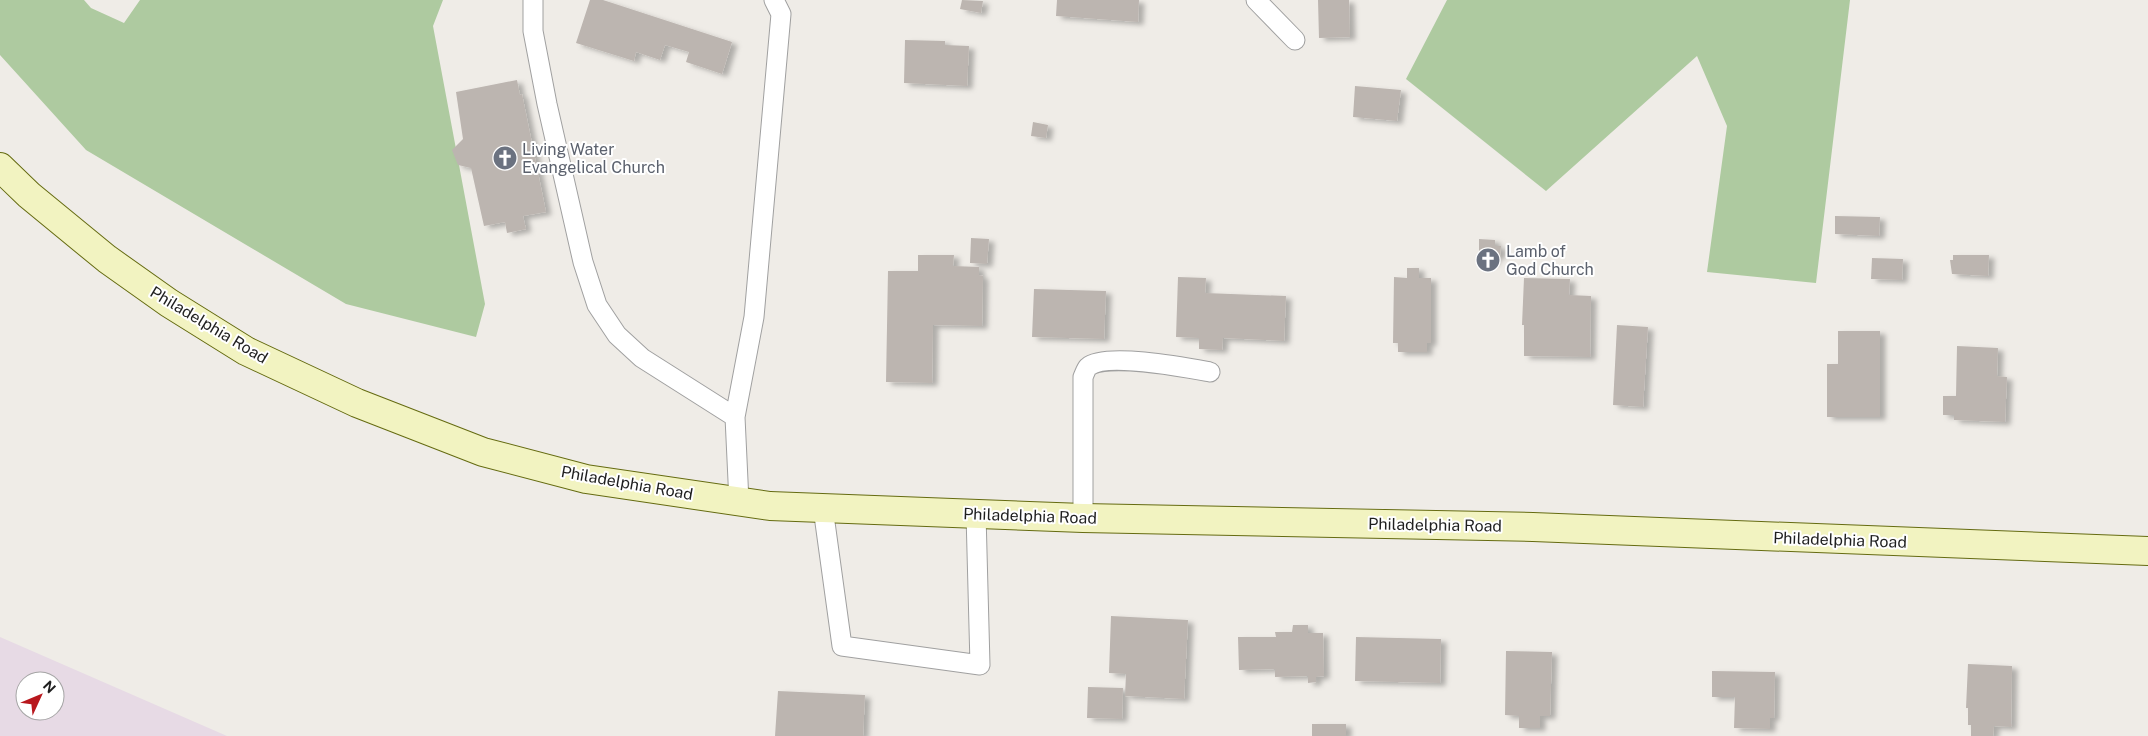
<svg xmlns="http://www.w3.org/2000/svg" width="2148" height="736" viewBox="0 0 2148 736" font-family="'Public Sans',sans-serif">
	<defs>
		<filter id="shadow"><feDropShadow dx="5.5" dy="3" stdDeviation="2.5" flood-color="#0004"/></filter>
	</defs>
	<rect width="100%" height="100%" fill="#efece7"/>
	<path fill="#e7dae5" fill-rule="evenodd" d="M 0,637 L 227,736 L 0,736 ZM 25,681 L 55,681 L 55,711 L 25,711 Z"/>
	<path fill="#aecaa0" d="M 0,0 L 84,0 L 91,8 L 124,23 L 140,0 L 443,0 L 433,26 L 485,304 L 476,337 L 346,304 L 86,150 L 0,55 Z
		M 1447,0 L 1850,0 L 1816,283 L 1707,272 L 1727,126 L 1697,56 L 1546,191 L 1406,79 Z"/>
	<path fill="#bcb5b0" filter="url(#shadow)" d="M 590,0 L 603,0 L 732,42 L 722,74 L 686,62 L 689,52 L 665,45 L 660,60 L 636,52 L 634,61 L 576,43 Z
		M 962,0 L 983,1 L 981,13 L 960,9 Z
		M 1057,0 L 1139,0 L 1138,22 L 1056,16 Z
		M 1318,0 L 1349,0 L 1350,37 L 1319,38 Z
		M 905,40 L 945,41 L 945,45 L 969,46 L 967,86 L 904,83 Z
		M 517,80 L 520,95 L 522,94 L 546,212 L 523,216 L 526,229 L 507,233 L 505,222 L 484,226 L 471,168 L 458,165 L 452,150 L 463,139 L 456,92 Z
		M 1355,86 L 1401,90 L 1397,121 L 1353,117 Z
		M 1033,122 L 1048,125 L 1046,138 L 1031,136 Z
		M 1835,216 L 1880,217 L 1879,236 L 1835,234 Z
		M 971,238 L 989,239 L 987,264 L 970,263 Z
		M 1479,239 L 1495,240 L 1495,246 L 1501,246 L 1500,256 L 1495,256 L 1494,262 L 1479,263 Z
		M 918,255 L 954,255 L 953,266 L 979,267 L 979,275 L 983,276 L 982,326 L 933,325 L 932,383 L 886,382 L 888,271 L 918,271 Z
		M 1953,255 L 1989,255 L 1988,276 L 1952,274 L 1950,260 L 1953,260 Z
		M 1872,258 L 1903,259 L 1902,280 L 1871,279 Z
		M 1407,268 L 1419,268 L 1419,278 L 1431,278 L 1431,343 L 1427,343 L 1427,352 L 1398,352 L 1398,343 L 1393,343 L 1394,277 L 1407,278 Z
		M 1178,277 L 1206,278 L 1205,293 L 1286,296 L 1284,341 L 1223,338 L 1222,350 L 1199,349 L 1199,338 L 1176,337 Z
		M 1524,278 L 1570,279 L 1569,295 L 1591,296 L 1590,357 L 1524,356 L 1524,325 L 1522,325 Z
		M 1034,289 L 1106,291 L 1104,339 L 1032,337 Z
		M 1617,325 L 1648,327 L 1643,407 L 1613,405 Z
		M 1838,331 L 1880,331 L 1880,417 L 1827,417 L 1827,364 L 1838,364 Z
		M 1957,346 L 1998,348 L 1997,376 L 2007,377 L 2005,422 L 1954,420 L 1954,415 L 1943,415 L 1943,396 L 1956,396 Z
		M 1111,616 L 1188,620 L 1184,699 L 1125,696 L 1126,674 L 1109,673 Z
		M 1293,625 L 1308,625 L 1308,633 L 1323,633 L 1324,676 L 1316,677 L 1316,682 L 1308,683 L 1308,676 L 1275,677 L 1275,669 L 1239,670 L 1238,637 L 1276,637 L 1275,632 L 1292,632 Z
		M 1356,637 L 1441,639 L 1440,683 L 1355,681 Z
		M 1506,651 L 1552,652 L 1550,716 L 1540,716 L 1540,728 L 1519,728 L 1519,716 L 1505,715 Z
		M 1968,664 L 2012,666 L 2011,727 L 1994,726 L 1993,736 L 1971,736 L 1971,725 L 1968,725 L 1968,708 L 1966,708 Z
		M 1712,671 L 1775,672 L 1774,718 L 1770,718 L 1770,729 L 1734,728 L 1735,697 L 1712,697 Z
		M 1088,687 L 1123,688 L 1122,719 L 1087,718 Z
		M 778,691 L 865,695 L 863,736 L 775,736 Z
		M 1312,724 L 1346,724 L 1346,736 L 1312,736 Z"/>
	<g fill="none" stroke-linecap="round" stroke-linejoin="round">
		<defs>
			<path id="service" d="M 533,0 L 533,31 L 547,104 L 583,262 L 597,305 L 617,335 L 642,358 L 735,417
				M 1256,0 L 1295,40
				M 739,502 L 735,417 L 754,317 L 781,14 L 774,0
				M 823,508 L 842,646 L 980,665 L 976,514
				M 1083,518 L 1083,377 C 1084,375 1086,369 1088,367 C 1105,352 1188,368 1210,372"/>
			<path id="secondary" d="M 0,167 L 29,195 L 107,259 L 169,303 L 246,351 L 357,403 L 483,452 L 586,479 L 770,506 L 1083,518 L 1533,527 L 2148,551"/>
		</defs>
		<use href="#service" stroke="#a0a0a0" stroke-width="21"/>
		<use href="#secondary" stroke="#656b11" stroke-width="30"/>
		<use href="#service" stroke="#fff" stroke-width="19"/>
		<use href="#secondary" stroke="#f2f3c1" stroke-width="28"/>
	</g>
	<defs>
		<symbol id="church-disc" viewBox="-11 -11 22 22"><circle r="9.5" fill="#6b7280" stroke="#fff"/><path d="M-1.2-6h2.4v3.5h3.3v2.4h-3.3V6h-2.4V-.1h-3.3v-2.4h3.3Z" fill="#fff"/></symbol>
	</defs>
	<g fill-rule="evenodd">
		<use href="#church-disc" x="491" y="144" width="28" height="28"/>
		<use href="#church-disc" x="1474" y="246" width="28" height="28"/>
	</g>
	<g text-anchor="middle" dominant-baseline="central" stroke-width="4" stroke-linejoin="round" paint-order="stroke">
		<g font-size="16" fill="#5b616d" stroke="#fff" text-anchor="start">
			<text x="522" y="149">Living Water<tspan x="522" dy="18">Evangelical Church</tspan></text>
			<text x="1506" y="251">Lamb of<tspan x="1506" dy="18">God Church</tspan></text>
		</g>
		<g font-size="16" fill="#1f1f1f" stroke="#fff">
			<text transform="translate(209 325) rotate(31)">Philadelphia Road</text>
			<text transform="translate(627 483) rotate(10)">Philadelphia Road</text>
			<text transform="translate(1030 516) rotate(2)">Philadelphia Road</text>
			<text transform="translate(1435 525) rotate(1)">Philadelphia Road</text>
			<text transform="translate(1840 540) rotate(2)">Philadelphia Road</text>
		</g>
	</g>
	<g transform="translate(40 696) rotate(46)"><circle r="24" fill="#ffffff" stroke="#a5a5a5"/>
	<path d="M0-4L9 19L0 12L-9 19Z" fill="#b8171d"/>
	<text y="-8" font-size="14" font-weight="bold" text-anchor="middle" fill="#1f1f1f">N</text>
	</g>
</svg>
